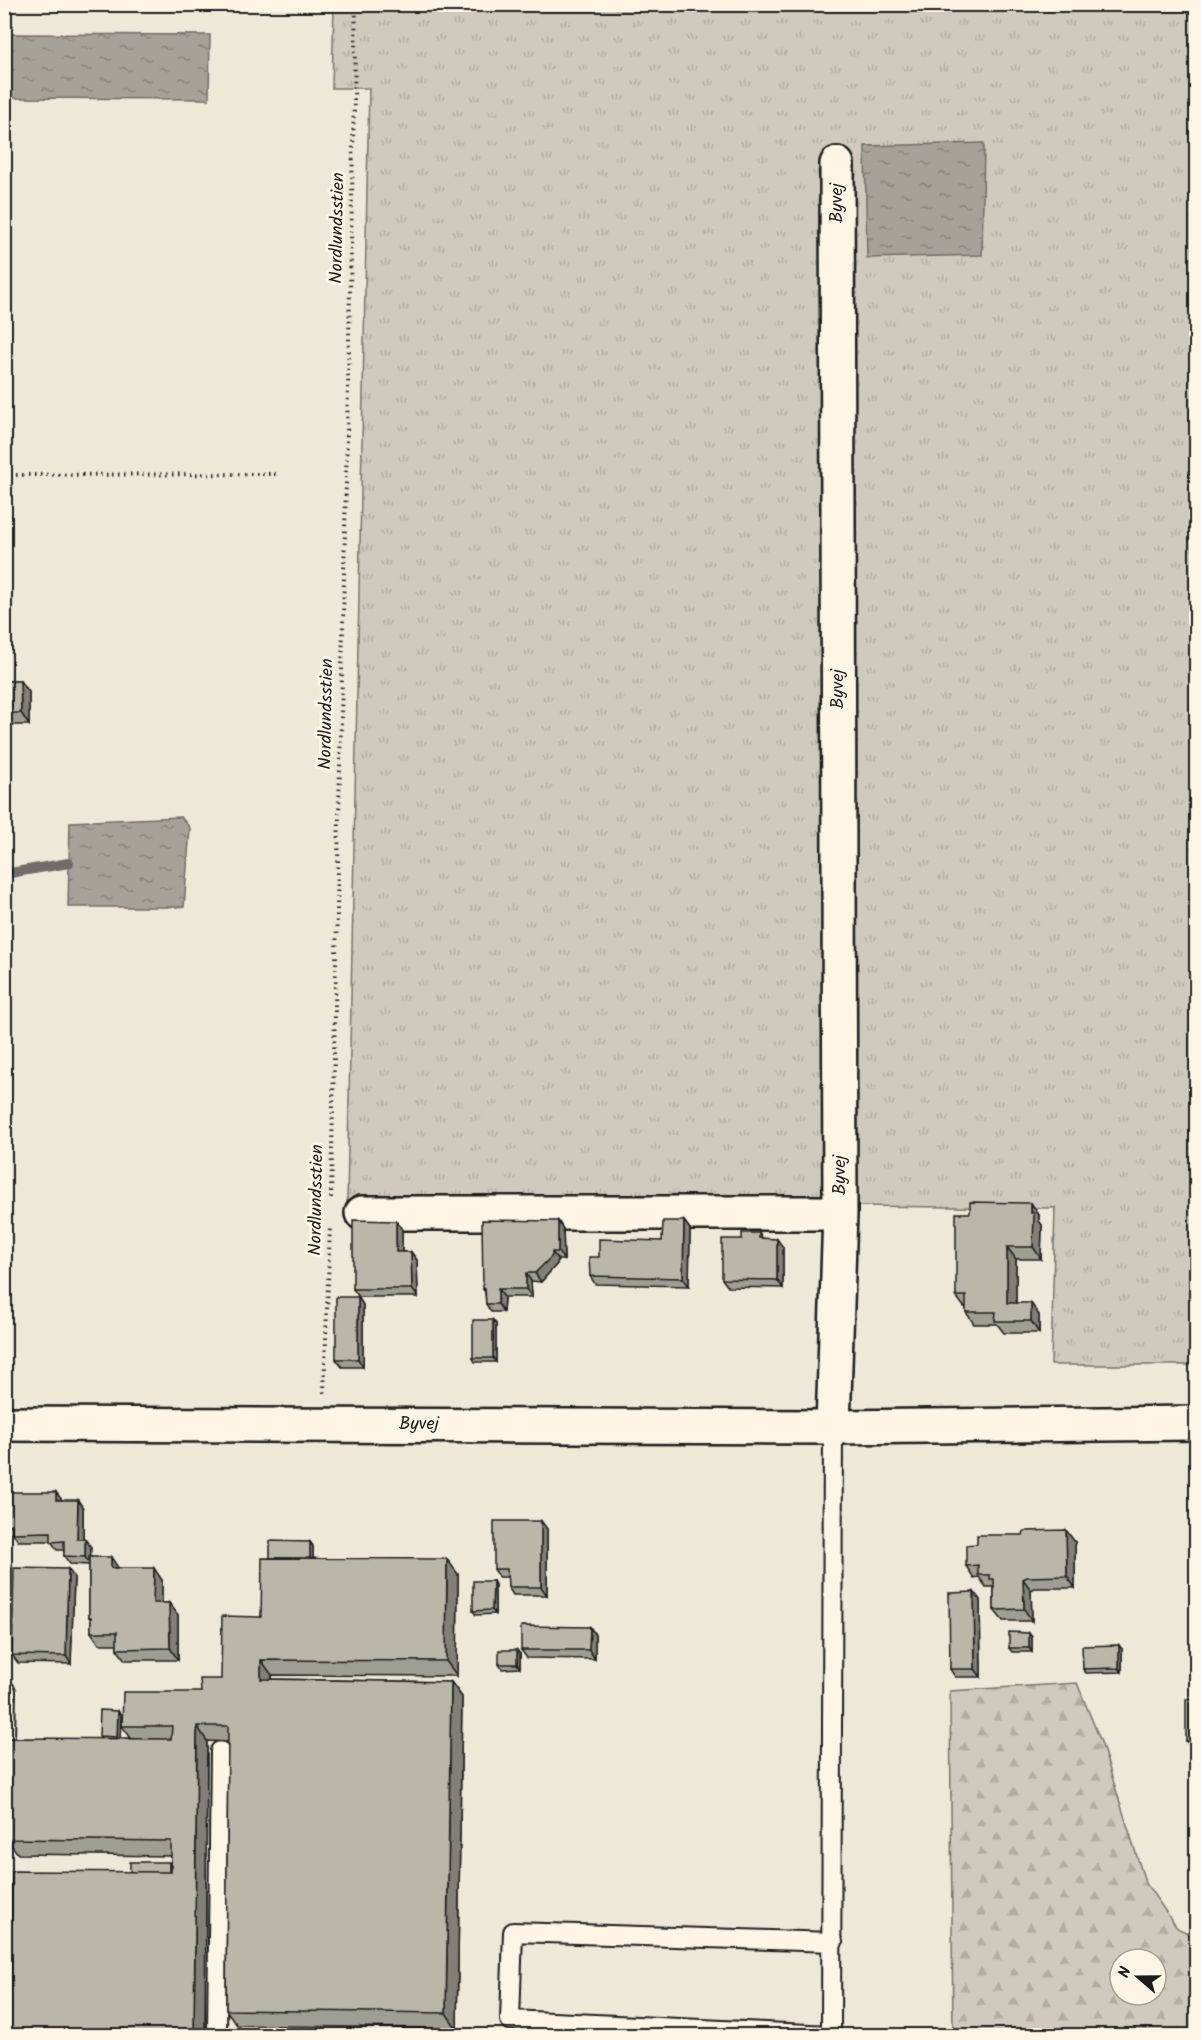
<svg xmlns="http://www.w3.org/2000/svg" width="1201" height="2040" viewBox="0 0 1201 2040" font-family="Kalam,sans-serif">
	<defs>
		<pattern id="grass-tufts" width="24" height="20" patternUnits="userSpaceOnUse" patternTransform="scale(1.5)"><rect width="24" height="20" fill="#cfcabd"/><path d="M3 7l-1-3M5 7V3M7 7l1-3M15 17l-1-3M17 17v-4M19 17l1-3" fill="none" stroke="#b1ada2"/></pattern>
		<pattern id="forest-firs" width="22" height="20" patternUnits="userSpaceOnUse" patternTransform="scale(1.5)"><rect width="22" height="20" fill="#cfcabd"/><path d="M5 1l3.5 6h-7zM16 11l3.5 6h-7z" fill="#b1ada2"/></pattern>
		<pattern id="water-ripples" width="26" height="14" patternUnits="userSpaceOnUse" patternTransform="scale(1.5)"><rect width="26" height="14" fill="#a7a299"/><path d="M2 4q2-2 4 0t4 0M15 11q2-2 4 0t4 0" fill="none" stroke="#87837c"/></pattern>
	</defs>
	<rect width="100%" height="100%" fill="#eee8d9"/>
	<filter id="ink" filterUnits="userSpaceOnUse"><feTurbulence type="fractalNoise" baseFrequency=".0167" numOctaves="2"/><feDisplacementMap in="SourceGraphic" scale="12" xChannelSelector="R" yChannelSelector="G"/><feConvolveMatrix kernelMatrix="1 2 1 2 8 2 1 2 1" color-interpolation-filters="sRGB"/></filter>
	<g filter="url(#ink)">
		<path fill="url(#grass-tufts)" stroke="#76736c" stroke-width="1.5" d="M 334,5 L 1196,5 L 1196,1365 L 1051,1365 L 1055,1208 L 347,1201 L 369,88 L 332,88 Z"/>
		<path fill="url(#forest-firs)" stroke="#76736c" stroke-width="1.5" fill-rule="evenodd" d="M 1077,1683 L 1101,1742 L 1145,1882 L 1177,1928 L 1196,1937 L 1196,2035 L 953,2035 L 950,1691 ZM 1120,1959 L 1156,1959 L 1156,1995 L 1120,1995 Z"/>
		<path fill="url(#water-ripples)" stroke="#6f6c67" stroke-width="1.5" d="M 5,34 L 210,35 L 209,99 L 5,98 Z
			M 984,143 L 982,255 L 867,258 L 865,146 Z
			M 181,817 L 190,828 L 184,907 L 68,907 L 70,822 Z"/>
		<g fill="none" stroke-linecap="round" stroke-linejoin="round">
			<path stroke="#6f6c67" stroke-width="10" d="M 4,874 L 69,863"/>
			<defs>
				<path id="lane" d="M 4,1784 L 6,1691
					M 833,1942 L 513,1932 L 510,2020 L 831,2035 L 833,1427
					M 4,1984 L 5,2036
					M 217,2036 L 220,1751"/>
				<path id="street" d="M 837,164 L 840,1213
					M 362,1213 L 840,1213 L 833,1427"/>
				<path id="secondary" d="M 4,1424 L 833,1427 L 1196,1423"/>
			</defs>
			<use href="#lane" stroke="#1c1c1c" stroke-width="22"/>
			<use href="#street" stroke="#1c1c1c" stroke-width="38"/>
			<use href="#secondary" stroke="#1c1c1c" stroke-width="38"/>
			<path stroke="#1c1c1c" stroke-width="4" stroke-dasharray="1.5 4.5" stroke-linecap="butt" d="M 4,475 L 280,474
				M 331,1198 L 356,4
				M 324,1393 L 330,1227"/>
			<use href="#lane" stroke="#fcf5e5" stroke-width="18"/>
			<use href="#street" stroke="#fcf5e5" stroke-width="33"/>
			<use href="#secondary" stroke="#fcf5e5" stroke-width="33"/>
		</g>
		<path fill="#a09d92" stroke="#1c1c1c" stroke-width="1.5" d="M 4,681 L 20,681 L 29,692 L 29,725 L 4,725 Z
			M 1031,1203 L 1039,1215 L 1039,1221 L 1042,1225 L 1041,1259 L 1016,1259 L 1016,1303 L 1039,1315 L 1039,1333 L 1004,1333 L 997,1324 L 974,1324 L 966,1312 L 966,1307 L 964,1307 L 956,1296 L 970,1213 Z
			M 396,1221 L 402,1229 L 402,1252 L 411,1252 L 417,1260 L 418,1297 L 359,1297 L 353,1289 Z
			M 558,1221 L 563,1229 L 564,1260 L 558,1260 L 557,1264 L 541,1282 L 531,1281 L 532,1297 L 504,1297 L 503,1312 L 491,1312 L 486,1304 L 485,1292 L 483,1289 Z
			M 684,1221 L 690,1229 L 689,1286 L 595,1284 L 590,1276 L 599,1257 L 662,1241 Z
			M 759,1233 L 762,1238 L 783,1247 L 783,1288 L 728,1287 L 722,1279 Z
			M 358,1297 L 363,1305 L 363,1367 L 342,1367 L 336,1359 Z
			M 493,1320 L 496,1324 L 496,1362 L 475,1362 L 473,1358 Z
			M 4,1492 L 62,1500 L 83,1508 L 83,1539 L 91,1547 L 90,1557 L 119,1568 L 162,1580 L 162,1603 L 169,1603 L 178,1615 L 178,1660 L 125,1660 L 117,1649 L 117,1644 L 99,1644 L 91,1632 L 91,1620 L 89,1617 L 89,1565 L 70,1564 L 64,1556 L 64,1550 L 57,1550 L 51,1541 L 18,1541 L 13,1533 L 9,1533 L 4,1526 Z
			M 541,1521 L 547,1529 L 547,1595 L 513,1595 L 508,1587 L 508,1577 L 499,1577 L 494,1569 Z
			M 310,1542 L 313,1546 L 313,1558 L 458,1574 L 457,1676 L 272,1675 L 272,1679 L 451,1682 L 462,1697 L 457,2029 L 237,2025 L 226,2010 L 228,1742 L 207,1741 L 205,2036 L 10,2036 L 130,1872 L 171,1866 L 171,1856 L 18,1854 L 7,1839 L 100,1738 L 99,1736 L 118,1711 L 121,1715 L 120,1738 L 131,1738 L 122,1726 L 201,1692 L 221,1679 L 261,1617 L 270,1558 Z
			M 1075,1542 L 1075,1588 L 1035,1588 L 1031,1590 L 1032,1621 L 1003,1621 L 994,1610 L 994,1587 L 986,1587 L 979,1577 L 974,1578 L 966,1566 Z
			M 74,1577 L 71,1664 L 18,1663 L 12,1655 Z
			M 493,1581 L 495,1585 L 495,1614 L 476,1615 L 473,1611 Z
			M 974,1592 L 980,1600 L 981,1677 L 955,1677 L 950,1669 Z
			M 590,1627 L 595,1635 L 595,1659 L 527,1658 L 521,1650 Z
			M 1032,1637 L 1032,1652 L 1012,1652 L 1009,1648 Z
			M 1122,1649 L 1122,1672 L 1086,1673 L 1083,1669 Z
			M 520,1654 L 520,1668 L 502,1669 L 499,1664 Z
			M 1197,1698 L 1197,1749 L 1192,1749 L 1186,1741 Z"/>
		<path fill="#827f77" stroke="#1c1c1c" stroke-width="1.5" d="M 20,681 L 29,692 L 29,725 L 21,713 Z
			M 1031,1203 L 1039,1215 L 1039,1221 L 1042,1225 L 1041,1259 L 1033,1247 Z
			M 396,1221 L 402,1229 L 402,1260 L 396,1252 Z
			M 558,1221 L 563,1229 L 564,1260 L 558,1252 Z
			M 684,1221 L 690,1229 L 689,1286 L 683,1278 Z
			M 777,1239 L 783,1247 L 783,1288 L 777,1280 Z
			M 1007,1247 L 1016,1259 L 1016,1315 L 1007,1303 Z
			M 411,1252 L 417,1260 L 418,1297 L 412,1289 Z
			M 552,1252 L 558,1260 L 557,1264 L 541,1282 L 535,1273 Z
			M 526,1273 L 531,1281 L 532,1297 L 526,1289 Z
			M 498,1289 L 504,1297 L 503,1312 L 498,1304 Z
			M 358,1297 L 363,1305 L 363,1367 L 358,1359 Z
			M 1031,1303 L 1039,1315 L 1039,1333 L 1031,1321 Z
			M 493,1320 L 496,1324 L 496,1362 L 493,1358 Z
			M 56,1492 L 62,1500 L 56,1500 Z
			M 78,1500 L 83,1508 L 83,1547 L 77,1539 Z
			M 541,1521 L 547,1529 L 547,1595 L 541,1587 Z
			M 1066,1530 L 1075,1542 L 1075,1588 L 1067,1576 Z
			M 85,1539 L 91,1547 L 90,1565 L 85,1557 Z
			M 310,1542 L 313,1546 L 313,1568 L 310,1564 Z
			M 111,1557 L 119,1569 L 111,1568 Z
			M 447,1559 L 458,1574 L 457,1676 L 446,1661 Z
			M 154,1568 L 162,1580 L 162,1615 L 153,1603 Z
			M 68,1569 L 74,1577 L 71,1664 L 66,1656 Z
			M 1023,1579 L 1031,1590 L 1032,1621 L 1024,1609 Z
			M 493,1581 L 495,1585 L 495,1614 L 492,1610 Z
			M 974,1592 L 980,1600 L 981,1677 L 975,1669 Z
			M 169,1603 L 178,1615 L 178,1660 L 170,1648 Z
			M 590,1627 L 595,1635 L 595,1659 L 589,1650 Z
			M 1029,1633 L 1032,1637 L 1032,1652 L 1029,1648 Z
			M 1119,1645 L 1122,1649 L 1122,1672 L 1119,1668 Z
			M 517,1650 L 520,1654 L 520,1668 L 517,1664 Z
			M 261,1660 L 272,1675 L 271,1694 L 261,1679 Z
			M 451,1682 L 462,1697 L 457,2029 L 446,2013 Z
			M 118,1711 L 121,1715 L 120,1741 L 117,1737 Z
			M 197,1726 L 207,1741 L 205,2036 L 194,2036 Z
			M 169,1862 L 171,1866 L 172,1883 L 169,1879 Z"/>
		<path fill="#bab6aa" stroke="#1c1c1c" stroke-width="1.5" d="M 4,681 L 20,681 L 21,713 L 4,713 Z
			M 970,1202 L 1031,1203 L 1031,1213 L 1034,1213 L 1033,1247 L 1007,1247 L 1007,1303 L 1031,1303 L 1031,1321 L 995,1321 L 996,1312 L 966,1312 L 966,1296 L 956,1296 L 956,1213 L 970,1213 Z
			M 353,1220 L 396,1221 L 396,1252 L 411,1252 L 412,1289 L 353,1289 Z
			M 482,1220 L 558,1221 L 558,1252 L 552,1252 L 552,1256 L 535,1273 L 526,1273 L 526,1289 L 498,1289 L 498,1304 L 486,1304 L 485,1288 L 483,1289 Z
			M 663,1221 L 684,1221 L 683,1278 L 590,1276 L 589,1257 L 599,1257 L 599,1239 L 662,1241 Z
			M 742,1233 L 759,1233 L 759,1238 L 777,1239 L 777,1280 L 722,1279 L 722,1239 L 742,1239 Z
			M 336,1297 L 358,1297 L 358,1359 L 336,1359 Z
			M 473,1320 L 493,1320 L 493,1358 L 473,1358 Z
			M 4,1492 L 56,1492 L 56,1500 L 78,1500 L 77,1539 L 85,1539 L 85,1557 L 64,1556 L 64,1541 L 51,1542 L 51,1532 L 12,1533 L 12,1525 L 4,1525 Z
			M 494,1521 L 541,1521 L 541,1587 L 508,1587 L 507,1569 L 494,1569 Z
			M 1066,1530 L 1067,1576 L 1027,1577 L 1023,1579 L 1024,1609 L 994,1610 L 994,1579 L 990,1579 L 990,1575 L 978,1575 L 978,1565 L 966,1566 L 966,1545 L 977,1544 L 977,1535 L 1023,1535 L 1024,1531 Z
			M 270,1541 L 310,1542 L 310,1558 L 270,1558 Z
			M 89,1557 L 111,1557 L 111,1568 L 154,1568 L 153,1603 L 169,1603 L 170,1648 L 117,1649 L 117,1632 L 91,1632 L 91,1617 L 89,1617 Z
			M 262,1558 L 447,1559 L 446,1661 L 261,1660 L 261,1679 L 451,1682 L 446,2013 L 226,2010 L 228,1726 L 197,1726 L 194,2036 L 10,2036 L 12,1871 L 171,1872 L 171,1841 L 7,1839 L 9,1738 L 171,1739 L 172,1726 L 122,1726 L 123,1692 L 201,1692 L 200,1679 L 221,1679 L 222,1616 L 261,1617 Z
			M 14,1568 L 68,1569 L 66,1656 L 12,1655 Z
			M 473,1581 L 493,1581 L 492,1610 L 473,1611 Z
			M 974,1592 L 975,1669 L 950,1669 L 949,1593 Z
			M 521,1626 L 590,1627 L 589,1650 L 521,1650 Z
			M 1009,1632 L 1029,1633 L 1029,1648 L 1009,1648 Z
			M 1119,1645 L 1119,1668 L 1083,1669 L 1082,1646 Z
			M 499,1650 L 517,1650 L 517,1664 L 499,1664 Z
			M 1197,1698 L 1197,1741 L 1186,1741 L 1186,1699 Z
			M 100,1710 L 118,1711 L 117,1737 L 99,1736 Z
			M 130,1862 L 169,1862 L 169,1872 L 130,1872 Z
			M 255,2034 L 337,2036 L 255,2036 Z"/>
	</g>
	<g text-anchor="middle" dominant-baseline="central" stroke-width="6" stroke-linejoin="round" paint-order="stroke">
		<g font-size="18" fill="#1c1c1c" stroke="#fcf5e5">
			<text transform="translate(837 203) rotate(-90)">Byvej</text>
			<text transform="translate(338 228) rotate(-89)">Nordlundsstien</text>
			<text transform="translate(838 689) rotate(-90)">Byvej</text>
			<text transform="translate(327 714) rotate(-89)">Nordlundsstien</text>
			<text transform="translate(840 1175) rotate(-90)">Byvej</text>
			<text transform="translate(317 1200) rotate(-89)">Nordlundsstien</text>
			<text x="419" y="1424">Byvej</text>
		</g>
	</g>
	<rect width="1201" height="2040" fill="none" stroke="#fcf5e5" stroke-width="24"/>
	<rect x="12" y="12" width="1177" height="2016" fill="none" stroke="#1c1c1c" stroke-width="2" filter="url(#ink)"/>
	<g transform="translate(1138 1977) rotate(290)"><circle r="28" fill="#fcf5e5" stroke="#a29e95" stroke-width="1.5"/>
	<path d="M0-4.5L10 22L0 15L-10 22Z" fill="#1c1c1c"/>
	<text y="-9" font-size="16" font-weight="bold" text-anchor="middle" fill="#1c1c1c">N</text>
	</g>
</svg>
